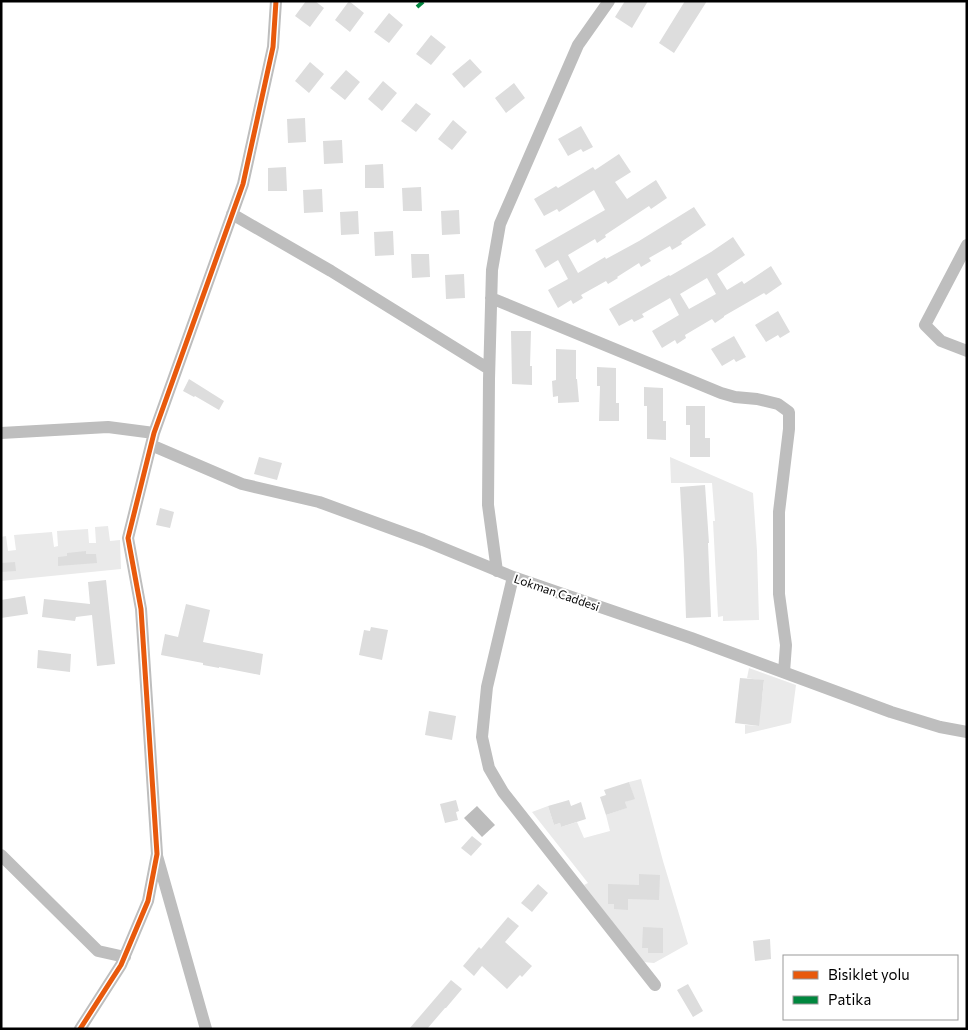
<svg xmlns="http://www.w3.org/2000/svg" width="968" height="1030" viewBox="0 0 968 1030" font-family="Commissioner,sans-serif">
	<rect width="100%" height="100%" fill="#fff"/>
	<path fill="#eaeaea" d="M 670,457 L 753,493 L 757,551 L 759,620 L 723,621 L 723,616 L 718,617 L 713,521 L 715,521 L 712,483 L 671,483 Z
		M 108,526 L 110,541 L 120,540 L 121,569 L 1,581 L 1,537 L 6,536 L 8,551 L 16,550 L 14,535 L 52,532 L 54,547 L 58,546 L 57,531 L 88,529 L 89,543 L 96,543 L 95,527 Z
		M 749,668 L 796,685 L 791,723 L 745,734 L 745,725 L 759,726 L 748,696 L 762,698 L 764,681 L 747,678 Z
		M 641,779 L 663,861 L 688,944 L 654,963 L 643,962 L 584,885 L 588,883 L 532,812 L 548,806 L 554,825 L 560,823 L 561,827 L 577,822 L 584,838 L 610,831 L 606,815 L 626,808 L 625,802 L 634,798 L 629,782 Z"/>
	<path fill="#bcbcbc" d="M 477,806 L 495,825 L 482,837 L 464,818 Z"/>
	<path fill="#ddd" fill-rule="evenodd" d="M 306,1 L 315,1 L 324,8 L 310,27 L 295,16 Z
		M 349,1 L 364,13 L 350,32 L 335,20 Z
		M 625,1 L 648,1 L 632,28 L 615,17 Z
		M 685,1 L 707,1 L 674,53 L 659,43 Z
		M 389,13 L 403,25 L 389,43 L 374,32 Z
		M 431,35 L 446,47 L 431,65 L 416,54 Z
		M 470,59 L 482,72 L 464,88 L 452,74 Z
		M 310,62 L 324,74 L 309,93 L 295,81 Z
		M 346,70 L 360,82 L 345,100 L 330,88 Z
		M 383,81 L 397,93 L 382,111 L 368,99 Z
		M 514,83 L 525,98 L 506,113 L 495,98 Z
		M 416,103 L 431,114 L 416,132 L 401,121 Z
		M 305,118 L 306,142 L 288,143 L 287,119 Z
		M 453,120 L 467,132 L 452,150 L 438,139 Z
		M 581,126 L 593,147 L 583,152 L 581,149 L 568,156 L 558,139 Z
		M 342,140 L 343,163 L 324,164 L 323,141 Z
		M 619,154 L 631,172 L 615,182 L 627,199 L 656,180 L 667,198 L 651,209 L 649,206 L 605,235 L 606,237 L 597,243 L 595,239 L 568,255 L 578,273 L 605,257 L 606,259 L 639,241 L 694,207 L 706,225 L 681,242 L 682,244 L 672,250 L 670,246 L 649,258 L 651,261 L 641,267 L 639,263 L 617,277 L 618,278 L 608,284 L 606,281 L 581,295 L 583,298 L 573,304 L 571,300 L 558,308 L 548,290 L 568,279 L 558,260 L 545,268 L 535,250 L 605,210 L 594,190 L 559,212 L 557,209 L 544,216 L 534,199 L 556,186 L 558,188 L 593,167 L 595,170 Z
		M 383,164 L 384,188 L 365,188 L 365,165 Z
		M 286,167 L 287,191 L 268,191 L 268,168 Z
		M 421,187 L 422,211 L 403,211 L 402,188 Z
		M 322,189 L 323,212 L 304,213 L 303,190 Z
		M 459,210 L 460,234 L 442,235 L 441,211 Z
		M 358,211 L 359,234 L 341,235 L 340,212 Z
		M 393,231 L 394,255 L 375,256 L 374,232 Z
		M 733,237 L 745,255 L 717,274 L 727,290 L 742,281 L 744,284 L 771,266 L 782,284 L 766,295 L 764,293 L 724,316 L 724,317 L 715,323 L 712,319 L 685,335 L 686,338 L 677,344 L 675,340 L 662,348 L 652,331 L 679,315 L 670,298 L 642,314 L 644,317 L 634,322 L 632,319 L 619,326 L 609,309 L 669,275 L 670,276 L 711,252 ZM 707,278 L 716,294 L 689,309 L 680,294 Z
		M 411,254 L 429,254 L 430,277 L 412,278 Z
		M 464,274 L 465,298 L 446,299 L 445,275 Z
		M 778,311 L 790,332 L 780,338 L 778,335 L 766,342 L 755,325 Z
		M 511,331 L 531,331 L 530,366 L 532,366 L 532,385 L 512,384 Z
		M 734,336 L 746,357 L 736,362 L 734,359 L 722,366 L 711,349 Z
		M 556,349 L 576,350 L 576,379 L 577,379 L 579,402 L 558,403 L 558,396 L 553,397 L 552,381 L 556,380 Z
		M 597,367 L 616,368 L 616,403 L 619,403 L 619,421 L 599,421 L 600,386 L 597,386 Z
		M 189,379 L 224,401 L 219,410 L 195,396 L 194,397 L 183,391 Z
		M 644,387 L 663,388 L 663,421 L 666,421 L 666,440 L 647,439 L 647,406 L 644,406 Z
		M 686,406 L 705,406 L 705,438 L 710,438 L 710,457 L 690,457 L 690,425 L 686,425 Z
		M 259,457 L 282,463 L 277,480 L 254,474 Z
		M 705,485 L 709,543 L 708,543 L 711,617 L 686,618 L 684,560 L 680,487 Z
		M 160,508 L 174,512 L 170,528 L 156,525 Z
		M 86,551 L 86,554 L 96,554 L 97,563 L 58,566 L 58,557 L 67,556 L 67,553 Z
		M 15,562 L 16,571 L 1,572 L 1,563 Z
		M 106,580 L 115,664 L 97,666 L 92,615 L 76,617 L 75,621 L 42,617 L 44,599 L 90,604 L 88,582 Z
		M 25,596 L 28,614 L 1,618 L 1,600 Z
		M 186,604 L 210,610 L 203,642 L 263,654 L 260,675 L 219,667 L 219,668 L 203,665 L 203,663 L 161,655 L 165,634 L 178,637 Z
		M 371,627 L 388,630 L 382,660 L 359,655 L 364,630 L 370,631 Z
		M 38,650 L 71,654 L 70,672 L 37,668 Z
		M 740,678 L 764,680 L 759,726 L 735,723 Z
		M 429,711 L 456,716 L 452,740 L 425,735 Z
		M 629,782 L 635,799 L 625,802 L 627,808 L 606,815 L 600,797 L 606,795 L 604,790 Z
		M 456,800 L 459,811 L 456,812 L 458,820 L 445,823 L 440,804 Z
		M 569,800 L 571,806 L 581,802 L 586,819 L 561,827 L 560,823 L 554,825 L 548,806 Z
		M 472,836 L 482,844 L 471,856 L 461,848 Z
		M 639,874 L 660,875 L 659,900 L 628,899 L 628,910 L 614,909 L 614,904 L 608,904 L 608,884 L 639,885 Z
		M 538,884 L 548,893 L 532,912 L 521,903 Z
		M 508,917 L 519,926 L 505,942 L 532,966 L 522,977 L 520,975 L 507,989 L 482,966 L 474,976 L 463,966 L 479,947 L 481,949 Z
		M 643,927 L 663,928 L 663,953 L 648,953 L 648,948 L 642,948 Z
		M 770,939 L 771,959 L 755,961 L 753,941 Z
		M 451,980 L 462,989 L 446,1008 L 445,1008 L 427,1029 L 409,1029 Z
		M 688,984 L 703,1011 L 693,1017 L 677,990 Z"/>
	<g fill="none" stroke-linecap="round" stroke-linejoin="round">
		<path stroke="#bebebe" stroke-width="12" d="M 232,214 L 331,271 L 489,369
			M 967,245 L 925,325 L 941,341 L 967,351
			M 491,298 L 721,393 L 735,397 L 757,399 L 778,404 L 789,412 L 789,429 L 779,512 L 779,594 L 786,645 L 784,672
			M 1,433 L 108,427 L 154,433
			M 151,445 L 242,484 L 319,502 L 423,540 L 513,577 L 691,638 L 891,712 L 940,727 L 967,732
			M 497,571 L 488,505 L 489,379 L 492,270 L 500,224 L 578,45 L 609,1
			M 513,577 L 487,687 L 482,737 L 489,768 L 503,792 L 655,985
			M 1,855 L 98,951 L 125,957
			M 157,856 L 206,1029
			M 80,1029 L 121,965 L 148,901 L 157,854 L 141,609 L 128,538 L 154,433 L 243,184 L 273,47 L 276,1"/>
		<path stroke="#00873e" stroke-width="4" stroke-dasharray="8 4" stroke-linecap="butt" d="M 417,7 L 424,1"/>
		<defs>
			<path id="cycleway" d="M 80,1029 L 121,965 L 148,901 L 157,854 L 141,609 L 128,538 L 154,433 L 243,184 L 273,47 L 276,1"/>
		</defs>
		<use href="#cycleway" stroke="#fff" stroke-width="8"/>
		<use href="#cycleway" stroke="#e8590c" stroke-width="5"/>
	</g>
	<g text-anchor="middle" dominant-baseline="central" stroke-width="4" stroke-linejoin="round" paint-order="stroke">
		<g font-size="12" fill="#000" stroke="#fff">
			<text transform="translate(557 592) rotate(19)">Lokman Caddesi</text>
		</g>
	</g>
	<rect width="968" height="1030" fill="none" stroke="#000000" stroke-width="5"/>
	<rect x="783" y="955" width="175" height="65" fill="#ffffff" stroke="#999999"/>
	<rect x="793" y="971" width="25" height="8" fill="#e8590c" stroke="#999999"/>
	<text x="828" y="980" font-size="15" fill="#000000">Bisiklet yolu</text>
	<rect x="793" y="996" width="25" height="8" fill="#00873e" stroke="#999999"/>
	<text x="828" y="1005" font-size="15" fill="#000000">Patika</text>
</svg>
